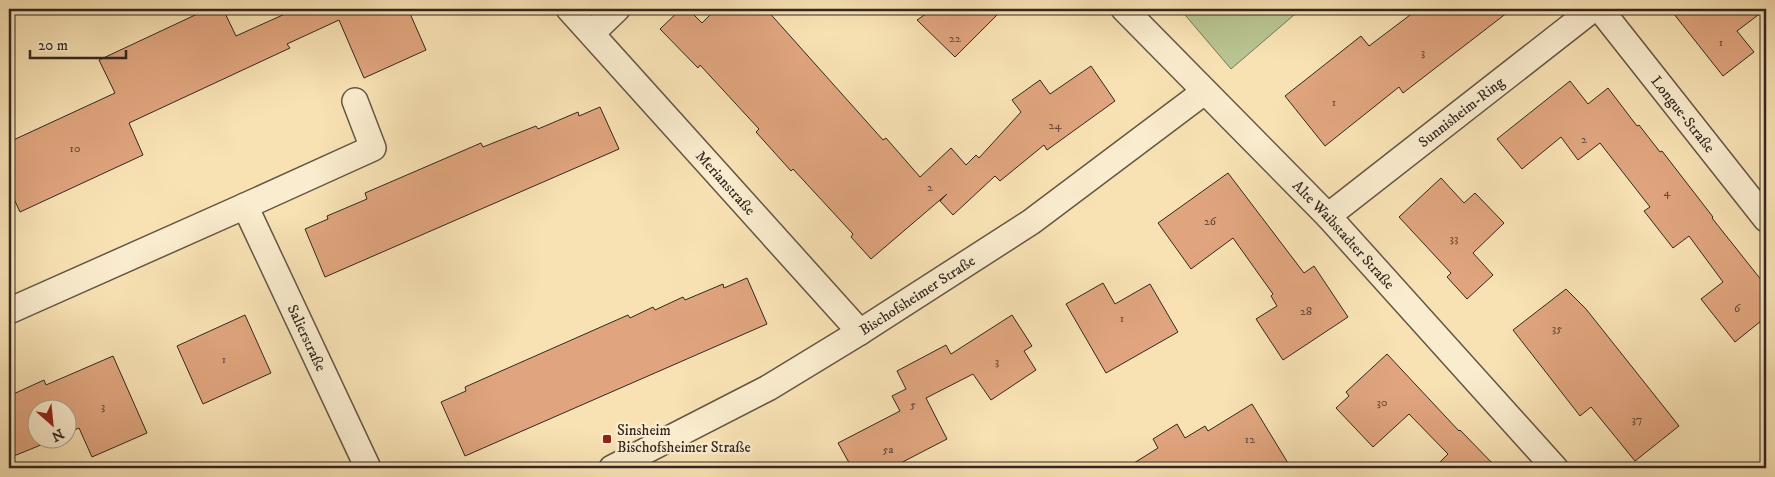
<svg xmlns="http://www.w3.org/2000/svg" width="1775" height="477" viewBox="0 0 1775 477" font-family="'IM FELL DW Pica',serif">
	<rect width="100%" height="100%" fill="#f8e2b4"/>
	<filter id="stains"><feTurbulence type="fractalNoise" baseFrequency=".004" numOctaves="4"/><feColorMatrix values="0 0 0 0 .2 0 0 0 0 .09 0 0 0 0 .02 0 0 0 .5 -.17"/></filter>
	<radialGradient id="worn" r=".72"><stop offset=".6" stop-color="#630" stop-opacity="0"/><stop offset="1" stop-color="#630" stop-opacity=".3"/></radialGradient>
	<path fill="#b8c491" stroke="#767658" d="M 1180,9 L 1301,9 L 1231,69 Z"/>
	<path fill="#e0a57e" stroke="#332720" d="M 208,9 L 223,9 L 236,36 L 296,9 L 408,9 L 426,50 L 364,78 L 339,20 L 287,44 L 290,48 L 129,123 L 143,155 L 20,212 L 9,188 L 9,142 L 115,93 L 99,60 Z
		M 681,9 L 688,9 L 702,23 L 716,9 L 766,9 L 883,140 L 886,138 L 920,177 L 951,148 L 966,165 L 976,155 L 979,158 L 1021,112 L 1012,100 L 1040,80 L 1050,94 L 1091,66 L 1115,101 L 1047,150 L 1044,145 L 1000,181 L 995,176 L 953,215 L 940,201 L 947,194 L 871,259 L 851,237 L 853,234 L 793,169 L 791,171 L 756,132 L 759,129 L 700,65 L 698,68 L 660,29 Z
		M 933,9 L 1003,9 L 955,57 L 917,20 Z
		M 1418,9 L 1512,9 L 1403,93 L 1399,87 L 1325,146 L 1285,96 L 1361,36 L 1369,46 Z
		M 1670,9 L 1766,9 L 1737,31 L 1754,52 L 1723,76 Z
		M 1570,81 L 1588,104 L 1608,88 L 1637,126 L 1639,125 L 1660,152 L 1662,151 L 1713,217 L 1712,218 L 1766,286 L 1766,317 L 1735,342 L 1701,299 L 1723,282 L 1689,236 L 1673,248 L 1644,211 L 1650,207 L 1600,143 L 1578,160 L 1561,137 L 1522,169 L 1497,139 Z
		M 600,107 L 619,149 L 325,277 L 305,229 L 328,219 L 327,216 L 367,199 L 365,193 L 481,143 L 483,147 L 536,126 L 538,129 L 578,112 L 579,116 Z
		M 1228,173 L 1304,273 L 1314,266 L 1348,317 L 1283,360 L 1256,319 L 1277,306 L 1271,296 L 1273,294 L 1233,238 L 1191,269 L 1158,223 Z
		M 1441,178 L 1464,203 L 1475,193 L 1504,223 L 1473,253 L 1493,275 L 1467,299 L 1447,277 L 1451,273 L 1399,217 Z
		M 747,278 L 767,324 L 465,456 L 441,402 L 466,391 L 465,387 L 628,315 L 630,318 L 653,307 L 655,310 L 683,297 L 685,300 L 723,284 L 724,288 Z
		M 1103,283 L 1115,304 L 1150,284 L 1178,332 L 1106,373 L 1066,304 Z
		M 1566,289 L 1586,309 L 1679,426 L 1635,461 L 1591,407 L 1580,416 L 1513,330 Z
		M 245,315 L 271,373 L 203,404 L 177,346 Z
		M 1012,315 L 1032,346 L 1024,351 L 1036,370 L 991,400 L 973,374 L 926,398 L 947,439 L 891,468 L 852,468 L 838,443 L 900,411 L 892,396 L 906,389 L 897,371 L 946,345 L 951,354 Z
		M 1387,354 L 1459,431 L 1460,430 L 1497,468 L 1434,468 L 1448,454 L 1409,414 L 1373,447 L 1336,408 L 1349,396 L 1346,392 Z
		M 113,356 L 147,433 L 92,457 L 79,428 L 68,433 L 68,410 L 38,410 L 38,440 L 53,440 L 9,458 L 9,396 L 44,380 L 46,385 Z
		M 1252,404 L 1291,468 L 1126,468 L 1158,448 L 1153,439 L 1177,424 L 1185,438 L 1205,426 L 1208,431 Z"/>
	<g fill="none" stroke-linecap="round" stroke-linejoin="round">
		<defs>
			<g id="street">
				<path id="s1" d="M 569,9 L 860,332"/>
				<path id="s2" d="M 1124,9 L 1328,216 L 1555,468"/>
				<path id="s3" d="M 1600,9 L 1766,219"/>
				<path d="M 592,33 L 617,9"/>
				<path d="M 245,206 L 373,148 L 355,101"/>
				<path id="s4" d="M 1328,216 L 1593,9"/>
				<path id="s5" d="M 9,311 L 245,206 L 368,468"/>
				<path id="s6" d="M 612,468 L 768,388 L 860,332 L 1031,222 L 1204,92"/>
			</g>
		</defs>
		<use href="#street" stroke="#645645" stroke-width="28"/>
		<use href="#street" stroke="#faecce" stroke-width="25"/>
	</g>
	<rect fill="#8f2418" stroke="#faecce" stroke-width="2" x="602" y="434" width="10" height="10" rx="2.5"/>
	<g text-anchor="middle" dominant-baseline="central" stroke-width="5" stroke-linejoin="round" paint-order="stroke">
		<g font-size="12" fill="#5e4638">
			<text x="955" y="38">22</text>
			<text x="1721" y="42">1</text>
			<text x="1423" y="52">3</text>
			<text x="1334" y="102">1</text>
			<text x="1055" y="125">24</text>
			<text x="1584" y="139">2</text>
			<text x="75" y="148">10</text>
			<text x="930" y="187">2</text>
			<text x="1667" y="192">4</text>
			<text x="1210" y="221">26</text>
			<text x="1454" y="238">33</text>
			<text x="1737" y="308">6</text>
			<text x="1306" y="311">28</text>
			<text x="1122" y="318">1</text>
			<text x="1557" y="328">35</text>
			<text x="224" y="359">1</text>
			<text x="997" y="361">3</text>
			<text x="1382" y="402">30</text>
			<text x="913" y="404">5</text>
			<text x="103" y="406">3</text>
			<text x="1637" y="419">37</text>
			<text x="1250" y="439">12</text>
			<text x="888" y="449">5a</text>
		</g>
		<g font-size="15" fill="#332720" stroke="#faecce">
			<text stroke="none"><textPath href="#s4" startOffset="169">Sunnisheim-Ring</textPath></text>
			<text stroke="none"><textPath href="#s3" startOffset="134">Longue-Straße</textPath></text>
			<text stroke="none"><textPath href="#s1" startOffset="234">Merianstraße</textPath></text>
			<text stroke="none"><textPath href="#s2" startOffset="315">Alte Waibstadter Straße</textPath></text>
			<text stroke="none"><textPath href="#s6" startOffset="351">Bischofsheimer Straße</textPath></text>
			<text stroke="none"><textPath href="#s5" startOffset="404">Salierstraße</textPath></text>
		</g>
		<g font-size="15" fill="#332720" stroke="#faecce" text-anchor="start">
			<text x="617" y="430">Sinsheim<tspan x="617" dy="17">Bischofsheimer Straße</tspan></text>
		</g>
	</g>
	<rect width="1775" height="477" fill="none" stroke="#f8e2b4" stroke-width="30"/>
	<rect x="10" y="10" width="1755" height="457" fill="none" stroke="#332720" stroke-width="2.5"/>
	<rect x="15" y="15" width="1745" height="447" fill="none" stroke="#332720"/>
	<g transform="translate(52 424) rotate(153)"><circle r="24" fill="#faecce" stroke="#aa9d88"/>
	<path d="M0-4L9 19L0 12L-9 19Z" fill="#8f2418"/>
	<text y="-8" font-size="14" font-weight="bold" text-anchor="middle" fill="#332720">N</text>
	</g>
	<path d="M30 50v8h96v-8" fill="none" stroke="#332720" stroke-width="2.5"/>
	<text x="38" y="50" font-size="15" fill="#332720" stroke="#faecce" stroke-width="4" paint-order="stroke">20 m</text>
	<rect width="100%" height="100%" filter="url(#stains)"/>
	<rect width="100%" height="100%" fill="url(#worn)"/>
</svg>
